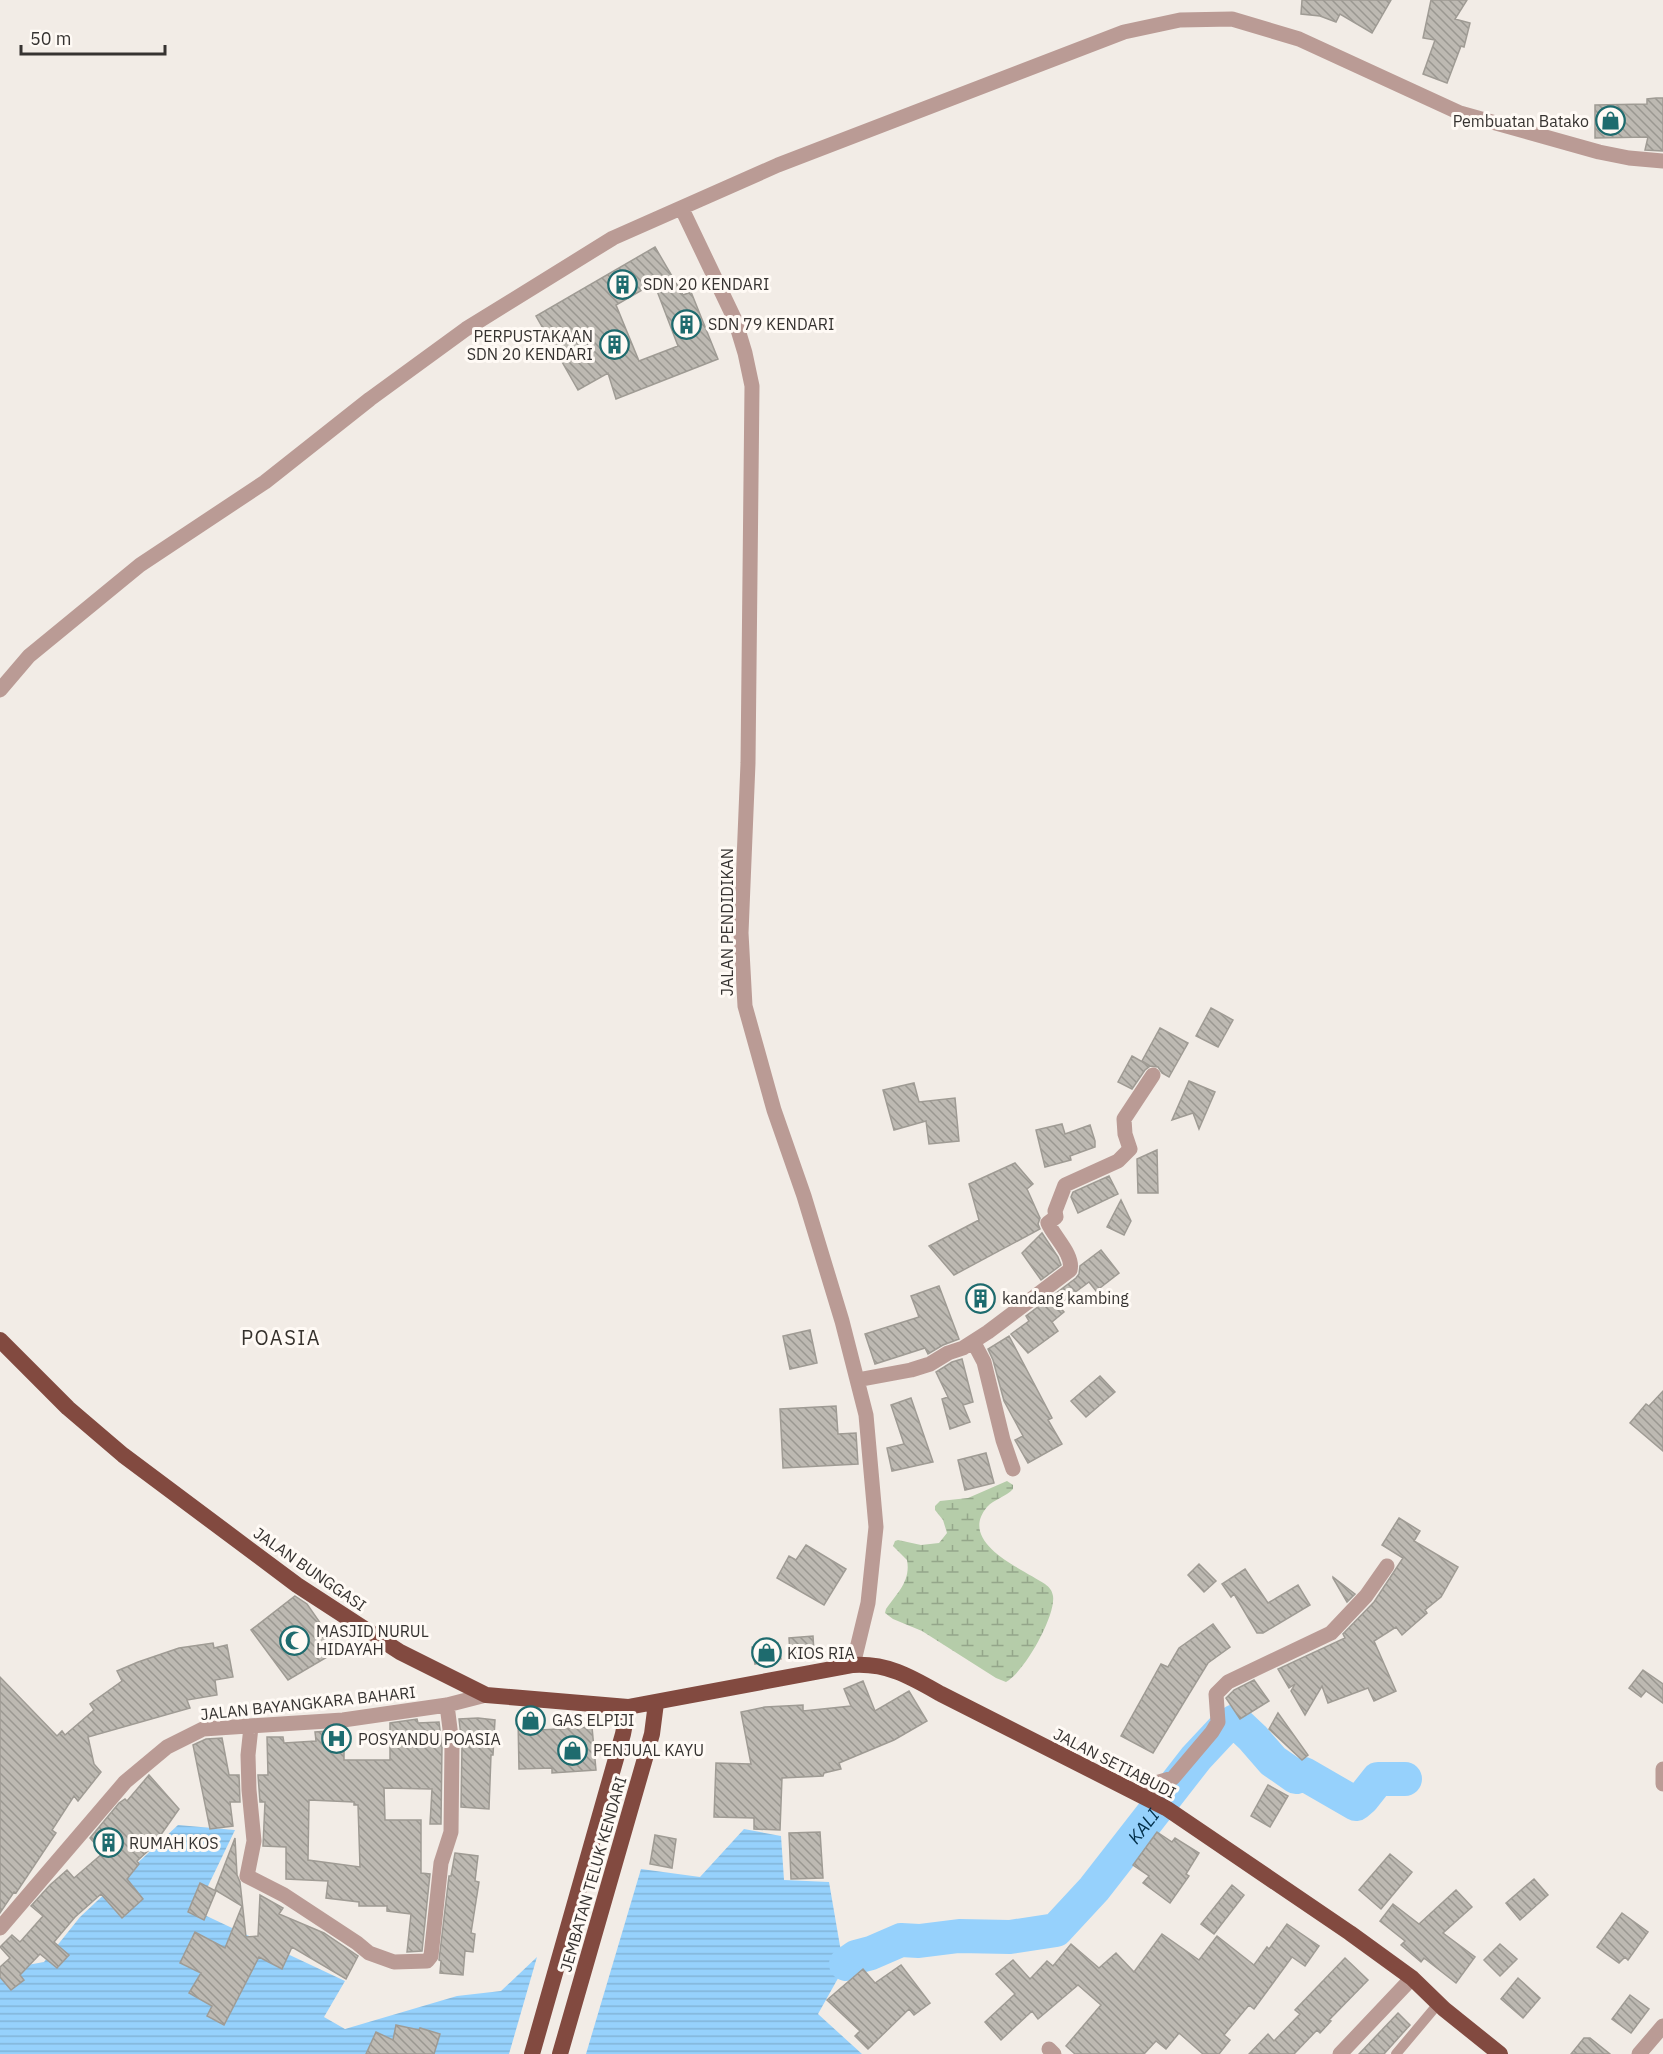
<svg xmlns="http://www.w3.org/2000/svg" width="1663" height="2054" viewBox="0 0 1663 2054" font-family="'IBM Plex Sans',sans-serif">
	<defs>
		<pattern id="wetland-marsh" width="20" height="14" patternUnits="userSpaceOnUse" patternTransform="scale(1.5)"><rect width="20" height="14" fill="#b5cca9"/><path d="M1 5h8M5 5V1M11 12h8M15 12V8" fill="none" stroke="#94a68a"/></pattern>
		<pattern id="water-rules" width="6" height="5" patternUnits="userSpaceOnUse" patternTransform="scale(1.5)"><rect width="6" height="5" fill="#96d1fc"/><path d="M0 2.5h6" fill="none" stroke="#82b4d8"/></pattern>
		<pattern id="building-back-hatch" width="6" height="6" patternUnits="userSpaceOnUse" patternTransform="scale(1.5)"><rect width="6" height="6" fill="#bdb9b2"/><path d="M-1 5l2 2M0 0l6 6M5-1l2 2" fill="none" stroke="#9a9791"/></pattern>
	</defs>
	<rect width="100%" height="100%" fill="#f2ece6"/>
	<path fill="url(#wetland-marsh)" d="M 1007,1481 L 1013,1485 L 1013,1489 C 1006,1497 994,1499 987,1507 C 957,1543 1023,1569 1045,1584 C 1049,1587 1052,1590 1053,1596 C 1056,1616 1024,1673 1006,1682 L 996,1678 L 922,1631 L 893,1619 L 885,1613 L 886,1609 C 897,1593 911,1581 907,1560 L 893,1546 L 895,1541 L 898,1540 L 921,1545 L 939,1543 L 947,1533 L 943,1520 L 935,1510 L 935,1506 L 940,1501 L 968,1498 Z"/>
	<path fill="url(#water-rules)" d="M 178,1825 L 235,1830 L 196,1911 L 345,1981 L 324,2017 L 345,2029 L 457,1996 L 501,1991 L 537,1957 L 509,2054 L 0,2054 L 0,1970 L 44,1962 L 80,1917 Z
		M 744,1829 L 781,1836 L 784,1880 L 829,1882 L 840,1946 L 846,1964 L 818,2014 L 862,2054 L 586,2054 L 641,1869 L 700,1877 Z"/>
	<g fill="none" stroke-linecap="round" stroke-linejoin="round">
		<path stroke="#96d1fc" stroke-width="34" id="s1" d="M 846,1964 L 856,1957 L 871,1953 L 901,1940 L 919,1941 L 959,1936 L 1010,1937 L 1056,1930 L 1094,1889 L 1196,1758 L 1224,1728 L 1235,1721 L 1253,1738 L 1273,1761 L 1296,1777 L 1304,1774 L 1356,1804 L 1363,1798 L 1378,1779 L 1405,1779"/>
	</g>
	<path fill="url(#building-back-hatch)" stroke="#9f9b94" stroke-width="1.5" fill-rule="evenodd" d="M 1302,0 L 1391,0 L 1372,33 L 1340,14 L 1336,22 L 1320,16 L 1301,14 Z
		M 1431,0 L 1467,0 L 1455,19 L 1470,23 L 1464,47 L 1461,46 L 1447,83 L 1423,74 L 1435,40 L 1423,38 Z
		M 1656,98 L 1663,98 L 1663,151 L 1645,150 L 1648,137 L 1595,138 L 1595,105 L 1647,104 L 1647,99 Z
		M 655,247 L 683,295 L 691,292 L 718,359 L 616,399 L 608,373 L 578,390 L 536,316 ZM 654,283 L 678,346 L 639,361 L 616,305 Z
		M 1211,1008 L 1233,1020 L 1218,1047 L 1196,1036 Z
		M 1160,1028 L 1188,1043 L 1169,1077 L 1162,1073 L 1158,1067 L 1150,1066 L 1142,1061 Z
		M 1132,1056 L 1150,1066 L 1145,1070 L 1132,1089 L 1118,1082 Z
		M 1189,1081 L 1215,1092 L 1199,1129 L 1193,1113 L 1172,1120 Z
		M 914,1083 L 919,1102 L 955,1098 L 959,1141 L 929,1144 L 926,1121 L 894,1130 L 883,1090 Z
		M 1062,1124 L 1065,1134 L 1090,1125 L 1095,1141 L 1095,1147 L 1070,1156 L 1071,1160 L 1045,1167 L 1036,1130 Z
		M 1157,1150 L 1158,1193 L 1138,1193 L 1137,1159 Z
		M 1015,1163 L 1033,1184 L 1027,1189 L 1040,1218 L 1038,1224 L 1040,1229 L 954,1275 L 929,1246 L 979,1220 L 969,1184 Z
		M 1109,1176 L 1118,1194 L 1078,1213 L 1071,1197 L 1073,1192 Z
		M 1121,1200 L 1131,1221 L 1124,1235 L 1107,1227 Z
		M 1042,1233 L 1058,1257 L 1061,1265 L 1041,1280 L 1022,1253 Z
		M 1101,1250 L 1119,1273 L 1096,1291 L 1089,1282 L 1058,1305 L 1064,1312 L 1052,1322 L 1058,1331 L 1028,1353 L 1011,1334 L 1029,1321 L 1026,1316 L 1076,1278 L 1079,1274 L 1080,1266 Z
		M 939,1286 L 959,1339 L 943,1345 L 928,1354 L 925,1348 L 875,1364 L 865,1334 L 919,1317 L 911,1296 Z
		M 810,1330 L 817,1363 L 790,1369 L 783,1336 Z
		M 1009,1336 L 1052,1418 L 1048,1420 L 1062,1444 L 1028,1463 L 1015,1440 L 1023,1436 L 1004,1401 L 993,1360 L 988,1349 Z
		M 962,1359 L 973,1402 L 963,1405 L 970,1422 L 950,1429 L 942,1399 L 948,1397 L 936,1372 L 952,1362 Z
		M 1100,1376 L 1115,1392 L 1086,1417 L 1071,1401 Z
		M 1663,1391 L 1663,1451 L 1630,1423 L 1646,1404 L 1649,1406 Z
		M 911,1398 L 933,1462 L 892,1471 L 887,1448 L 904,1444 L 891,1405 Z
		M 836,1406 L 838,1434 L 856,1433 L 858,1464 L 783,1468 L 780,1409 Z
		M 986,1453 L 994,1483 L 965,1490 L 958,1460 Z
		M 1399,1518 L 1420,1531 L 1414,1541 L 1458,1567 L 1441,1597 L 1425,1610 L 1427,1613 L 1402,1635 L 1396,1627 L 1374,1641 L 1396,1691 L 1374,1701 L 1368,1688 L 1328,1703 L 1322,1686 L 1305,1715 L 1291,1691 L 1295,1684 L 1289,1688 L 1278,1669 L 1345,1638 L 1343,1634 L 1374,1602 L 1403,1558 L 1382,1545 Z
		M 806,1545 L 846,1569 L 824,1605 L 777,1578 L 789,1556 L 796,1560 Z
		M 1199,1564 L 1216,1581 L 1204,1592 L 1188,1575 Z
		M 1245,1569 L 1268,1603 L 1298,1585 L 1310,1605 L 1263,1633 L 1257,1633 L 1234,1594 L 1231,1597 L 1222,1584 Z
		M 1333,1577 L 1355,1594 L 1347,1602 L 1333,1578 Z
		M 295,1596 L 307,1604 L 339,1650 L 288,1680 L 251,1630 Z
		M 1213,1624 L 1230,1647 L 1208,1663 L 1153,1753 L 1121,1736 L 1161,1664 L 1168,1667 L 1179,1648 Z
		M 813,1636 L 814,1653 L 790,1654 L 789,1638 Z
		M 213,1643 L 214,1648 L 227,1645 L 233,1677 L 215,1680 L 217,1695 L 187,1700 L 190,1708 L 88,1737 L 94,1764 L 101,1772 L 78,1801 L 74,1796 L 52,1830 L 56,1833 L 16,1893 L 14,1892 L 0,1913 L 0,1677 L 57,1736 L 62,1731 L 65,1735 L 94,1710 L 90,1704 L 122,1681 L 117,1671 L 138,1662 L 179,1648 Z
		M 778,1643 L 781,1659 L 755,1664 L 752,1647 Z
		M 1643,1670 L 1663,1684 L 1663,1703 L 1646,1691 L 1641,1697 L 1629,1688 Z
		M 1254,1680 L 1269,1701 L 1240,1719 L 1226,1698 L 1234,1690 Z
		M 863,1681 L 875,1711 L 909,1691 L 927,1721 L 894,1740 L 839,1763 L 841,1769 L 824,1773 L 823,1776 L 782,1778 L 780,1830 L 754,1829 L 754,1818 L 714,1817 L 716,1763 L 751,1764 L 741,1712 L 765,1707 L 803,1705 L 803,1711 L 851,1706 L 844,1689 Z
		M 1278,1713 L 1308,1755 L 1302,1760 L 1269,1729 Z
		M 478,1718 L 495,1720 L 493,1755 L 491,1755 L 489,1809 L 461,1807 L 462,1745 L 459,1719 Z
		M 417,1719 L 418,1723 L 439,1722 L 442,1746 L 441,1824 L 430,1824 L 432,1789 L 384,1788 L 385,1820 L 421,1820 L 421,1873 L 430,1874 L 422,1951 L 407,1952 L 411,1914 L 387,1911 L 387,1906 L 359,1906 L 359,1902 L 326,1898 L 328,1881 L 286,1879 L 286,1847 L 263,1846 L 265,1802 L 260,1802 L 258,1775 L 268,1775 L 267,1737 L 283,1737 L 284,1743 L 316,1741 L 315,1732 L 344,1730 L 344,1760 L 390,1760 L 390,1723 ZM 309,1800 L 354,1802 L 354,1805 L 358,1805 L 360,1867 L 308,1860 Z
		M 518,1719 L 537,1719 L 537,1727 L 540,1727 L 540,1730 L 592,1727 L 596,1770 L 552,1773 L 552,1768 L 519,1769 Z
		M 222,1738 L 229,1775 L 239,1775 L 240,1802 L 230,1802 L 233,1826 L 210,1829 L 193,1745 L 206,1739 Z
		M 149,1775 L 179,1809 L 160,1836 L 162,1838 L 137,1861 L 139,1864 L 127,1879 L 143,1899 L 122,1918 L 101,1894 L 75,1917 L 54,1942 L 69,1955 L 57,1968 L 40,1954 L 20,1975 L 24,1980 L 11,1990 L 0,1977 L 0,1967 L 10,1958 L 0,1947 L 12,1935 L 20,1942 L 43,1916 L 31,1906 L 50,1885 L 67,1870 L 74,1878 L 103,1853 L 90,1838 L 119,1803 L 125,1799 L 127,1801 Z
		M 1268,1785 L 1288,1796 L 1270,1827 L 1251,1816 Z
		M 820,1832 L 823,1878 L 791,1879 L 789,1833 Z
		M 1157,1832 L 1172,1842 L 1175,1838 L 1199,1853 L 1186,1874 L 1189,1876 L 1170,1903 L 1143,1883 L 1149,1876 L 1133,1865 Z
		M 655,1835 L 676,1839 L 672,1868 L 650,1864 Z
		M 235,1838 L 237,1875 L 240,1882 L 246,1937 L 258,1936 L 260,1895 L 283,1908 L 279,1914 L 324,1933 L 358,1956 L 346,1979 L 292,1947 L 282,1969 L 259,1957 L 224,2025 L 207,2016 L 212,2006 L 189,1993 L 201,1973 L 180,1963 L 195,1932 L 225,1948 L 242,1906 L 215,1890 Z
		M 455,1853 L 478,1856 L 475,1881 L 479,1882 L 471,1933 L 475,1934 L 473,1952 L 465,1951 L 463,1975 L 440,1973 L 441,1961 L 439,1960 L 449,1876 L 451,1876 Z
		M 1390,1854 L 1412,1872 L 1381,1909 L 1359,1890 Z
		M 1534,1879 L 1548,1895 L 1520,1920 L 1506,1903 Z
		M 200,1883 L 216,1891 L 204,1920 L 188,1912 Z
		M 1232,1885 L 1244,1895 L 1214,1934 L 1201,1924 Z
		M 1456,1890 L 1472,1907 L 1443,1933 L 1475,1957 L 1456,1983 L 1424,1958 L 1421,1962 L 1401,1945 L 1405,1941 L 1380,1921 L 1393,1904 L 1419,1924 Z
		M 1622,1913 L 1648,1932 L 1628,1960 L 1625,1957 L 1619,1963 L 1597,1947 Z
		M 1287,1924 L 1319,1946 L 1305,1966 L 1292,1957 L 1254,2009 L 1249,2005 L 1224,2035 L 1230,2040 L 1219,2054 L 1203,2054 L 1179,2033 L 1166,2049 L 1156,2041 L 1144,2054 L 1075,2054 L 1066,2046 L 1101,2005 L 1078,1985 L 1038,2019 L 1032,2011 L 1001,2040 L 985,2022 L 1015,1994 L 996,1974 L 1013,1960 L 1030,1979 L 1047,1961 L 1053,1966 L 1071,1944 L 1099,1968 L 1116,1953 L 1134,1972 L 1162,1934 L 1199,1960 L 1217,1936 L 1254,1965 L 1267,1947 L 1269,1949 Z
		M 1500,1944 L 1517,1959 L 1500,1976 L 1484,1960 Z
		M 1345,1958 L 1368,1980 L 1329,2020 L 1331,2021 L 1320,2033 L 1317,2030 L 1294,2054 L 1249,2054 L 1268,2034 L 1274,2041 L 1300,2014 L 1295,2010 Z
		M 901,1965 L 930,2003 L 914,2015 L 909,2009 L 868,2049 L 855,2036 L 860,2031 L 827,2000 L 863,1969 L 875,1983 Z
		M 1518,1978 L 1540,1998 L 1523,2018 L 1501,1999 Z
		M 1630,1995 L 1649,2009 L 1631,2033 L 1612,2019 Z
		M 1398,2013 L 1410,2025 L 1384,2054 L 1359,2054 Z
		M 396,2025 L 419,2030 L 420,2028 L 440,2034 L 434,2054 L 366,2054 L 376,2032 L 393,2040 Z
		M 1584,2038 L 1590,2038 L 1610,2054 L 1571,2054 Z"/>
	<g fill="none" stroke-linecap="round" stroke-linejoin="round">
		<path stroke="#ba9b95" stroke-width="10" d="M 1396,2054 L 1438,2004"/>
		<path stroke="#ba9b95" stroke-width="15" d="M 682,209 L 735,320 L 745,353 L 752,386 L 748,763 L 741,933 L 745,1006 L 774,1110 L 804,1196 L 842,1321 L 866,1415 L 876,1527 L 868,1603 L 853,1665
			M 0,690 L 29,656 L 140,565 L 265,482 L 370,399 L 466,329 L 613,238 L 778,165 L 1124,32 L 1180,20 L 1232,19 L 1299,39 L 1460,113 L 1599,152 L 1629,158 L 1663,161
			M 974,1343 L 984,1362 L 1003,1440 L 1013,1469
			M 857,1380 L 911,1370 L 930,1364 L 948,1353 L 963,1348 L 988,1332 L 1070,1270 C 1074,1255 1054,1237 1048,1223 L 1056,1217 L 1055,1211 L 1065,1185 L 1118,1161 L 1130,1149 L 1125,1134 L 1124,1119 L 1153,1075
			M 251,1727 L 248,1755 L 249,1790 L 254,1841 L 247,1876 L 284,1895 L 357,1943 L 369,1953 L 394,1962 L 427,1961 L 431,1956 L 441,1863 L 451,1832 L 452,1745 L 447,1705
			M 1663,1769 L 1663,1784
			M 1145,1797 L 1159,1782 L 1173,1778 L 1212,1732 L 1218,1722 L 1216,1694 L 1228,1682 L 1331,1633 L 1366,1596 L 1387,1566
			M 0,1928 L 125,1782 L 167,1747 L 203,1729 L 343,1720 L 447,1705 L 486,1695
			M 1049,2049 L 1054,2054
			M 1340,2054 L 1412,1978
			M 1639,2054 L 1663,2026"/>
		<path stroke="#824a40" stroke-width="16" d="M 0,1340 L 68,1408 L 123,1455 L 297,1585 L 400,1652 L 486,1695 L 628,1707 L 853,1665 C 888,1663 911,1677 941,1694 L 1166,1808 L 1350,1933 L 1412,1978 L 1444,2009 L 1500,2054
			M 532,2054 L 623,1734 L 628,1707
			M 560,2054 L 652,1734 L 656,1703"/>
	</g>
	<defs>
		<symbol id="shop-ring" viewBox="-11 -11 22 22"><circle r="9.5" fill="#fffaf5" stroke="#1e6b6e" stroke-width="1.5"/><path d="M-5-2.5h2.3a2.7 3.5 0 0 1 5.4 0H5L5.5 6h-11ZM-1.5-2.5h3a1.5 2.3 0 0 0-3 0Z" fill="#1e6b6e"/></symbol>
		<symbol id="building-ring" viewBox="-11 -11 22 22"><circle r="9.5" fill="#fffaf5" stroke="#1e6b6e" stroke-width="1.5"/><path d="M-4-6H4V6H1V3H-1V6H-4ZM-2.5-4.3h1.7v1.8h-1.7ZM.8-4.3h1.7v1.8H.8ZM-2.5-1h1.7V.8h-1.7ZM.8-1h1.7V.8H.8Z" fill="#1e6b6e"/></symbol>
		<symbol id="mosque-ring" viewBox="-11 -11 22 22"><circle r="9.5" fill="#fffaf5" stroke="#1e6b6e" stroke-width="1.5"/><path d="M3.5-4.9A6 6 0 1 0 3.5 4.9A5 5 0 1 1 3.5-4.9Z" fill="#1e6b6e"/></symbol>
		<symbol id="hospital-ring" viewBox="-11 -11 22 22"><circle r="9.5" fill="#fffaf5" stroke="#1e6b6e" stroke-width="1.5"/><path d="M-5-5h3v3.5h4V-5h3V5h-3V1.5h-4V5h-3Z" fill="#1e6b6e"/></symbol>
	</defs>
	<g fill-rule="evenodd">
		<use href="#shop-ring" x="1594" y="104" width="33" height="33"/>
		<use href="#building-ring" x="606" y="268" width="33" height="33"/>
		<use href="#building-ring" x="670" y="308" width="33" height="33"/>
		<use href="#building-ring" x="598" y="328" width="33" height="33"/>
		<use href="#building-ring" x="964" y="1282" width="33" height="33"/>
		<use href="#mosque-ring" x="278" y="1624" width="33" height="33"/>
		<use href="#shop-ring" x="750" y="1636" width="33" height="33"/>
		<use href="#shop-ring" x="514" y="1704" width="33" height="33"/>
		<use href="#hospital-ring" x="320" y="1722" width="33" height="33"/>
		<use href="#shop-ring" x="556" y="1734" width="33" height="33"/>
		<use href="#building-ring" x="92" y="1826" width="33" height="33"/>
	</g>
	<g text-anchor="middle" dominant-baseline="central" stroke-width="6" stroke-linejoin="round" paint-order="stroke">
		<g font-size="16" fill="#363331" stroke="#fffaf5" text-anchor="start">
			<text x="1589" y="121" text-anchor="end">Pembuatan Batako</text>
			<text x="643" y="284">SDN 20 KENDARI</text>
			<text x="708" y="324">SDN 79 KENDARI</text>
			<text x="593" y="336" text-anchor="end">PERPUSTAKAAN<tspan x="593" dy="18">SDN 20 KENDARI</tspan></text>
			<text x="1002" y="1298">kandang kambing</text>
			<text x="316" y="1631">MASJID NURUL<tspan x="316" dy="18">HIDAYAH</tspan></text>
			<text x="787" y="1653">KIOS RIA</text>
			<text x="552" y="1720">GAS ELPIJI</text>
			<text x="358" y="1739">POSYANDU POASIA</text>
			<text x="593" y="1750">PENJUAL KAYU</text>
			<text x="129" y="1843">RUMAH KOS</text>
		</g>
		<g font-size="16" fill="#363331" stroke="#fffaf5">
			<text transform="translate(727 922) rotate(-90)">JALAN PENDIDIKAN</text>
			<text transform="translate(310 1569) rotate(35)">JALAN BUNGGASI</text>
			<text transform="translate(308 1703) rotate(-6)">JALAN BAYANGKARA BAHARI</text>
			<text transform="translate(1115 1763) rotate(27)">JALAN SETIABUDI</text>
			<text transform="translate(593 1874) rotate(-74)">JEMBATAN TELUK KENDARI</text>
		</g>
		<g font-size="18" font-style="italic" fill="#002e49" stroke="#fffaf5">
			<text stroke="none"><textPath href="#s1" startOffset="352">KALI</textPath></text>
		</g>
		<g font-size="20" letter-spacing="1.5" fill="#36322d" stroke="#fffaf5">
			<text x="281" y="1337">POASIA</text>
		</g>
	</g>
	<path d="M21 45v9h144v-9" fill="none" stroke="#363331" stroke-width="3"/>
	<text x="30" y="45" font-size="18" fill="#363331" stroke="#fffaf5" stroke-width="4.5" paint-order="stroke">50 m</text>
</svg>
